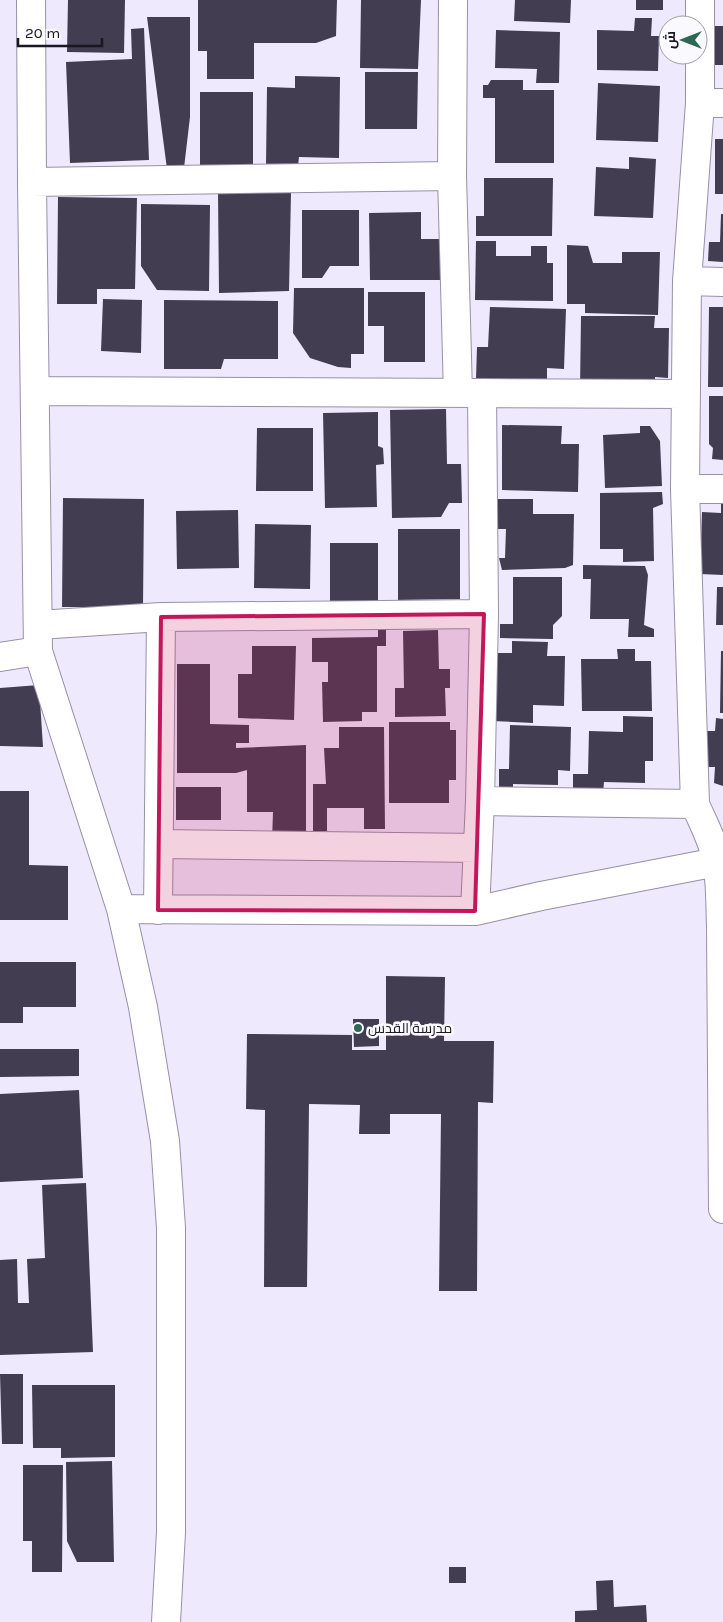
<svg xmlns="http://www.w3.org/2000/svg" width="723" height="1622" viewBox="0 0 723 1622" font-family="Karla,Cairo,sans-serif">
	<rect width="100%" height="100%" fill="#eee9fd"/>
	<path fill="#423d51" d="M 68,0 L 125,0 L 124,53 L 67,52 Z
		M 198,0 L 337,0 L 336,36 L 316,43 L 254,43 L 254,79 L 207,79 L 207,51 L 198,51 Z
		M 361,0 L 421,0 L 418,69 L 360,68 Z
		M 515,0 L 571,0 L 570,23 L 514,21 Z
		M 636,0 L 663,0 L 663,10 L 636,10 Z
		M 147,17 L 190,17 L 190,117 L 184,168 L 167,169 Z
		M 635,18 L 652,18 L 651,36 L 659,36 L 658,71 L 597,70 L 597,30 L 634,31 Z
		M 712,26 L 723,26 L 723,65 L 713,65 Z
		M 144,28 L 149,160 L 70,163 L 66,62 L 132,59 L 131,29 Z
		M 496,30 L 560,32 L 559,83 L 536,83 L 537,69 L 495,68 Z
		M 365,72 L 418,72 L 417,129 L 365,129 Z
		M 295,76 L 340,77 L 339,158 L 299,157 L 298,166 L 266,165 L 267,87 L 295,88 Z
		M 491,80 L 523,80 L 523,90 L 554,90 L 554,163 L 495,163 L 495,98 L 483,98 L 483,85 L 488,85 Z
		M 598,83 L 660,86 L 658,142 L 596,140 Z
		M 200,92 L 253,92 L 253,168 L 200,168 Z
		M 715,139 L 723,139 L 723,194 L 715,194 Z
		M 629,157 L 656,159 L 653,218 L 594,216 L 596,167 L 629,169 Z
		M 484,178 L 553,178 L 552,236 L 476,236 L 476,216 L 484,216 Z
		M 291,192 L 289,291 L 219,293 L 218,193 Z
		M 58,197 L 137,198 L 135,289 L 97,289 L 97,304 L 57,304 Z
		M 141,204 L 210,205 L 209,291 L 157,290 L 141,266 Z
		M 302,210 L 359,210 L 359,266 L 330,266 L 322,278 L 302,278 Z
		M 421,212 L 421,239 L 440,239 L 441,280 L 370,280 L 369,213 Z
		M 721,214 L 723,214 L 723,262 L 708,261 L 709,242 L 720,242 Z
		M 476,241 L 496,241 L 496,256 L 531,256 L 531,246 L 547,246 L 547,263 L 553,263 L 553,301 L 475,300 Z
		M 567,245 L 588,246 L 593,263 L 622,263 L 622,252 L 660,252 L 658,315 L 585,313 L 585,304 L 567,304 Z
		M 294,288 L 364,288 L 364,354 L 351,354 L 351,368 L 338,367 L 310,358 L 293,333 Z
		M 368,292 L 425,292 L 425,362 L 384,362 L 384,326 L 368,326 Z
		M 103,299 L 142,300 L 141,353 L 101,351 Z
		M 164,300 L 278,301 L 278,359 L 224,359 L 221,369 L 164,369 Z
		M 490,307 L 566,309 L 564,369 L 547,368 L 547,381 L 476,379 L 477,347 L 488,347 Z
		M 709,307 L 723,307 L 723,387 L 708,387 Z
		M 581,316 L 655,316 L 654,328 L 669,328 L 668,378 L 655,377 L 655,390 L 580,389 Z
		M 709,396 L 723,396 L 723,460 L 712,459 L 713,448 L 709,444 Z
		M 446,409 L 447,464 L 461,464 L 462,503 L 449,503 L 441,517 L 392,518 L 390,410 Z
		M 378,412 L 378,446 L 383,448 L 384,464 L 376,465 L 377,507 L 325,508 L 323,413 Z
		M 502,425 L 562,426 L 561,444 L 579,444 L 578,492 L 502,490 Z
		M 640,426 L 650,426 L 660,441 L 662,486 L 605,488 L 603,435 L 640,433 Z
		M 257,428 L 313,428 L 313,491 L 256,491 Z
		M 662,492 L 663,504 L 653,508 L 654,561 L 623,562 L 623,549 L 600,549 L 600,493 Z
		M 63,498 L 144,499 L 143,607 L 62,607 Z
		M 721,498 L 723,498 L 723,575 L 700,574 L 702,512 L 721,513 Z
		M 496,499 L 533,499 L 533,514 L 574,514 L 573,565 L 565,568 L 502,570 L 499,558 L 505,558 L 506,529 L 496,529 Z
		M 238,510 L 239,568 L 177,569 L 176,511 Z
		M 255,524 L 311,525 L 310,589 L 254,588 Z
		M 398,529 L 460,529 L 460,599 L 398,600 Z
		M 330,543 L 378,543 L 378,602 L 330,602 Z
		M 583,565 L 645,566 L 648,575 L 644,625 L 654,629 L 654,637 L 628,637 L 629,619 L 590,619 L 591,579 L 583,579 Z
		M 513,577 L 562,577 L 562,616 L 553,625 L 553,639 L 500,638 L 500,624 L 513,624 Z
		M 717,587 L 723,587 L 723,625 L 716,625 Z
		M 378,629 L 386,629 L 386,646 L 377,646 L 377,712 L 362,712 L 362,721 L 323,722 L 322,682 L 328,682 L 328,662 L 312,662 L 312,638 L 378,637 Z
		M 438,630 L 439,669 L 450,669 L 450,688 L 445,688 L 446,716 L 395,717 L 395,688 L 404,688 L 403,631 Z
		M 512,641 L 548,642 L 547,656 L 565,656 L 564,706 L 533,705 L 533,723 L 493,721 L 495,653 L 512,653 Z
		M 252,646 L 296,646 L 294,720 L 238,718 L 238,674 L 252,674 Z
		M 617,649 L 635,649 L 635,661 L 651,661 L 652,711 L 582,711 L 581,659 L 618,659 Z
		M 721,651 L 723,651 L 723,713 L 720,713 Z
		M 177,664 L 210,664 L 210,724 L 249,725 L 249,743 L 236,743 L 236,748 L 306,745 L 306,841 L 272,841 L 273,812 L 247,812 L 247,770 L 236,773 L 177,773 Z
		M 39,685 L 43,747 L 0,746 L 0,688 Z
		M 623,716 L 653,717 L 653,761 L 645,761 L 645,783 L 604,782 L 603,794 L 573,794 L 573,774 L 588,774 L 589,731 L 623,732 Z
		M 716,718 L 723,719 L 723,786 L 714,783 L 715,767 L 705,767 L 707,731 L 715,731 Z
		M 389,722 L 450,722 L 450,730 L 456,730 L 456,780 L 449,780 L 449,803 L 389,803 Z
		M 510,725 L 571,727 L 570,771 L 558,770 L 558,785 L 513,784 L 513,793 L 499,792 L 499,769 L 509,769 Z
		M 339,727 L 384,727 L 385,829 L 364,829 L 364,808 L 327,808 L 327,831 L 313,831 L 313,784 L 326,784 L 324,748 L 339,748 Z
		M 176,787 L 221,787 L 221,820 L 176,820 Z
		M 0,791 L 29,791 L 29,865 L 68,866 L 68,920 L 0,920 Z
		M 0,962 L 76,962 L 76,1007 L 23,1007 L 23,1023 L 0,1023 Z
		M 386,976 L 445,977 L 444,1041 L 494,1041 L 493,1103 L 478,1102 L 477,1291 L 439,1291 L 441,1114 L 390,1114 L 390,1134 L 359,1134 L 360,1105 L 309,1104 L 307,1287 L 264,1287 L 265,1110 L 246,1109 L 247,1034 L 352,1035 L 352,1050 L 386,1050 Z
		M 353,1019 L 379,1019 L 379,1046 L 354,1047 Z
		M 0,1049 L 79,1049 L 79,1076 L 0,1077 Z
		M 79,1090 L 83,1178 L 0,1182 L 0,1094 Z
		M 86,1183 L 93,1352 L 0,1355 L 0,1260 L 17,1259 L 18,1303 L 29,1303 L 27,1259 L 45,1258 L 42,1185 Z
		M 0,1374 L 23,1374 L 23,1444 L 2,1444 Z
		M 32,1385 L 115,1385 L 115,1457 L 61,1458 L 61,1448 L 33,1448 Z
		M 112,1461 L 114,1562 L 77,1562 L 67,1541 L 66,1462 Z
		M 23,1465 L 63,1465 L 62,1572 L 32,1572 L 32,1541 L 23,1541 Z
		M 449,1567 L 466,1567 L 466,1583 L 449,1583 Z
		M 613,1580 L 614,1607 L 646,1605 L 647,1622 L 575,1622 L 575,1611 L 597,1610 L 596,1581 Z"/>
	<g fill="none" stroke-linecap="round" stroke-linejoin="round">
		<defs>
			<path id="minor" d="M 453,0 L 452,176 L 458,393
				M 700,0 L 700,103 L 687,281 L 685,489 L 695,804 C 703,823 714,842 717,863 C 721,883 720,905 721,926 L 723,1209
				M 700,103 L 723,103
				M 32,182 L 452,176
				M 687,281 L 723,282
				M 35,391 L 482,393 L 484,614 L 480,801 L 475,911
				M 482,393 L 686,394
				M 685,489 L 723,489
				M 38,625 L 161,617 L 484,614
				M 38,651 L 121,909 L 143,1007 L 165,1141 L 171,1228 L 171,1532 L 166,1622
				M 0,657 L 38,651 L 32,182 L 31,0
				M 480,801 L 695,804
				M 159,844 L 478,848
				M 121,909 L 475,911 L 541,896 L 717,862
				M 158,910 L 161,617"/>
		</defs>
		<use href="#minor" stroke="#9791a7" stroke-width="30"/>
		<use href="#minor" stroke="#fff" stroke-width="28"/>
	</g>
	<path fill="#c2185b" fill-opacity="0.2" stroke="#c2185b" stroke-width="4" stroke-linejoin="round" d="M 484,614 L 475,911 L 158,910 L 161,617 Z"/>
	<circle fill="#2c6955" stroke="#faf9fe" stroke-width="2" cx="358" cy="1028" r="5"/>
	<g text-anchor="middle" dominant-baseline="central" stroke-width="5" stroke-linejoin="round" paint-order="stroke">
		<g font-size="14" fill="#19171f" stroke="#faf9fe" text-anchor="start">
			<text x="368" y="1028">مدرسة القدس</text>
		</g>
	</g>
	<g transform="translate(683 40) rotate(270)"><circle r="24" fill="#faf9fe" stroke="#a09fa5"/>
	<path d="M0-4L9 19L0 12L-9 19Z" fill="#2c6955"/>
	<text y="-8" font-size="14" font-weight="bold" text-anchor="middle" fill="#19171f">ش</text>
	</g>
	<path d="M18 38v8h84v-8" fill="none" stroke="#19171f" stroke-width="2.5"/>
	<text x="25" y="38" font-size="15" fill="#19171f" stroke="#faf9fe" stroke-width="4" paint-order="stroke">20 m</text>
</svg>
